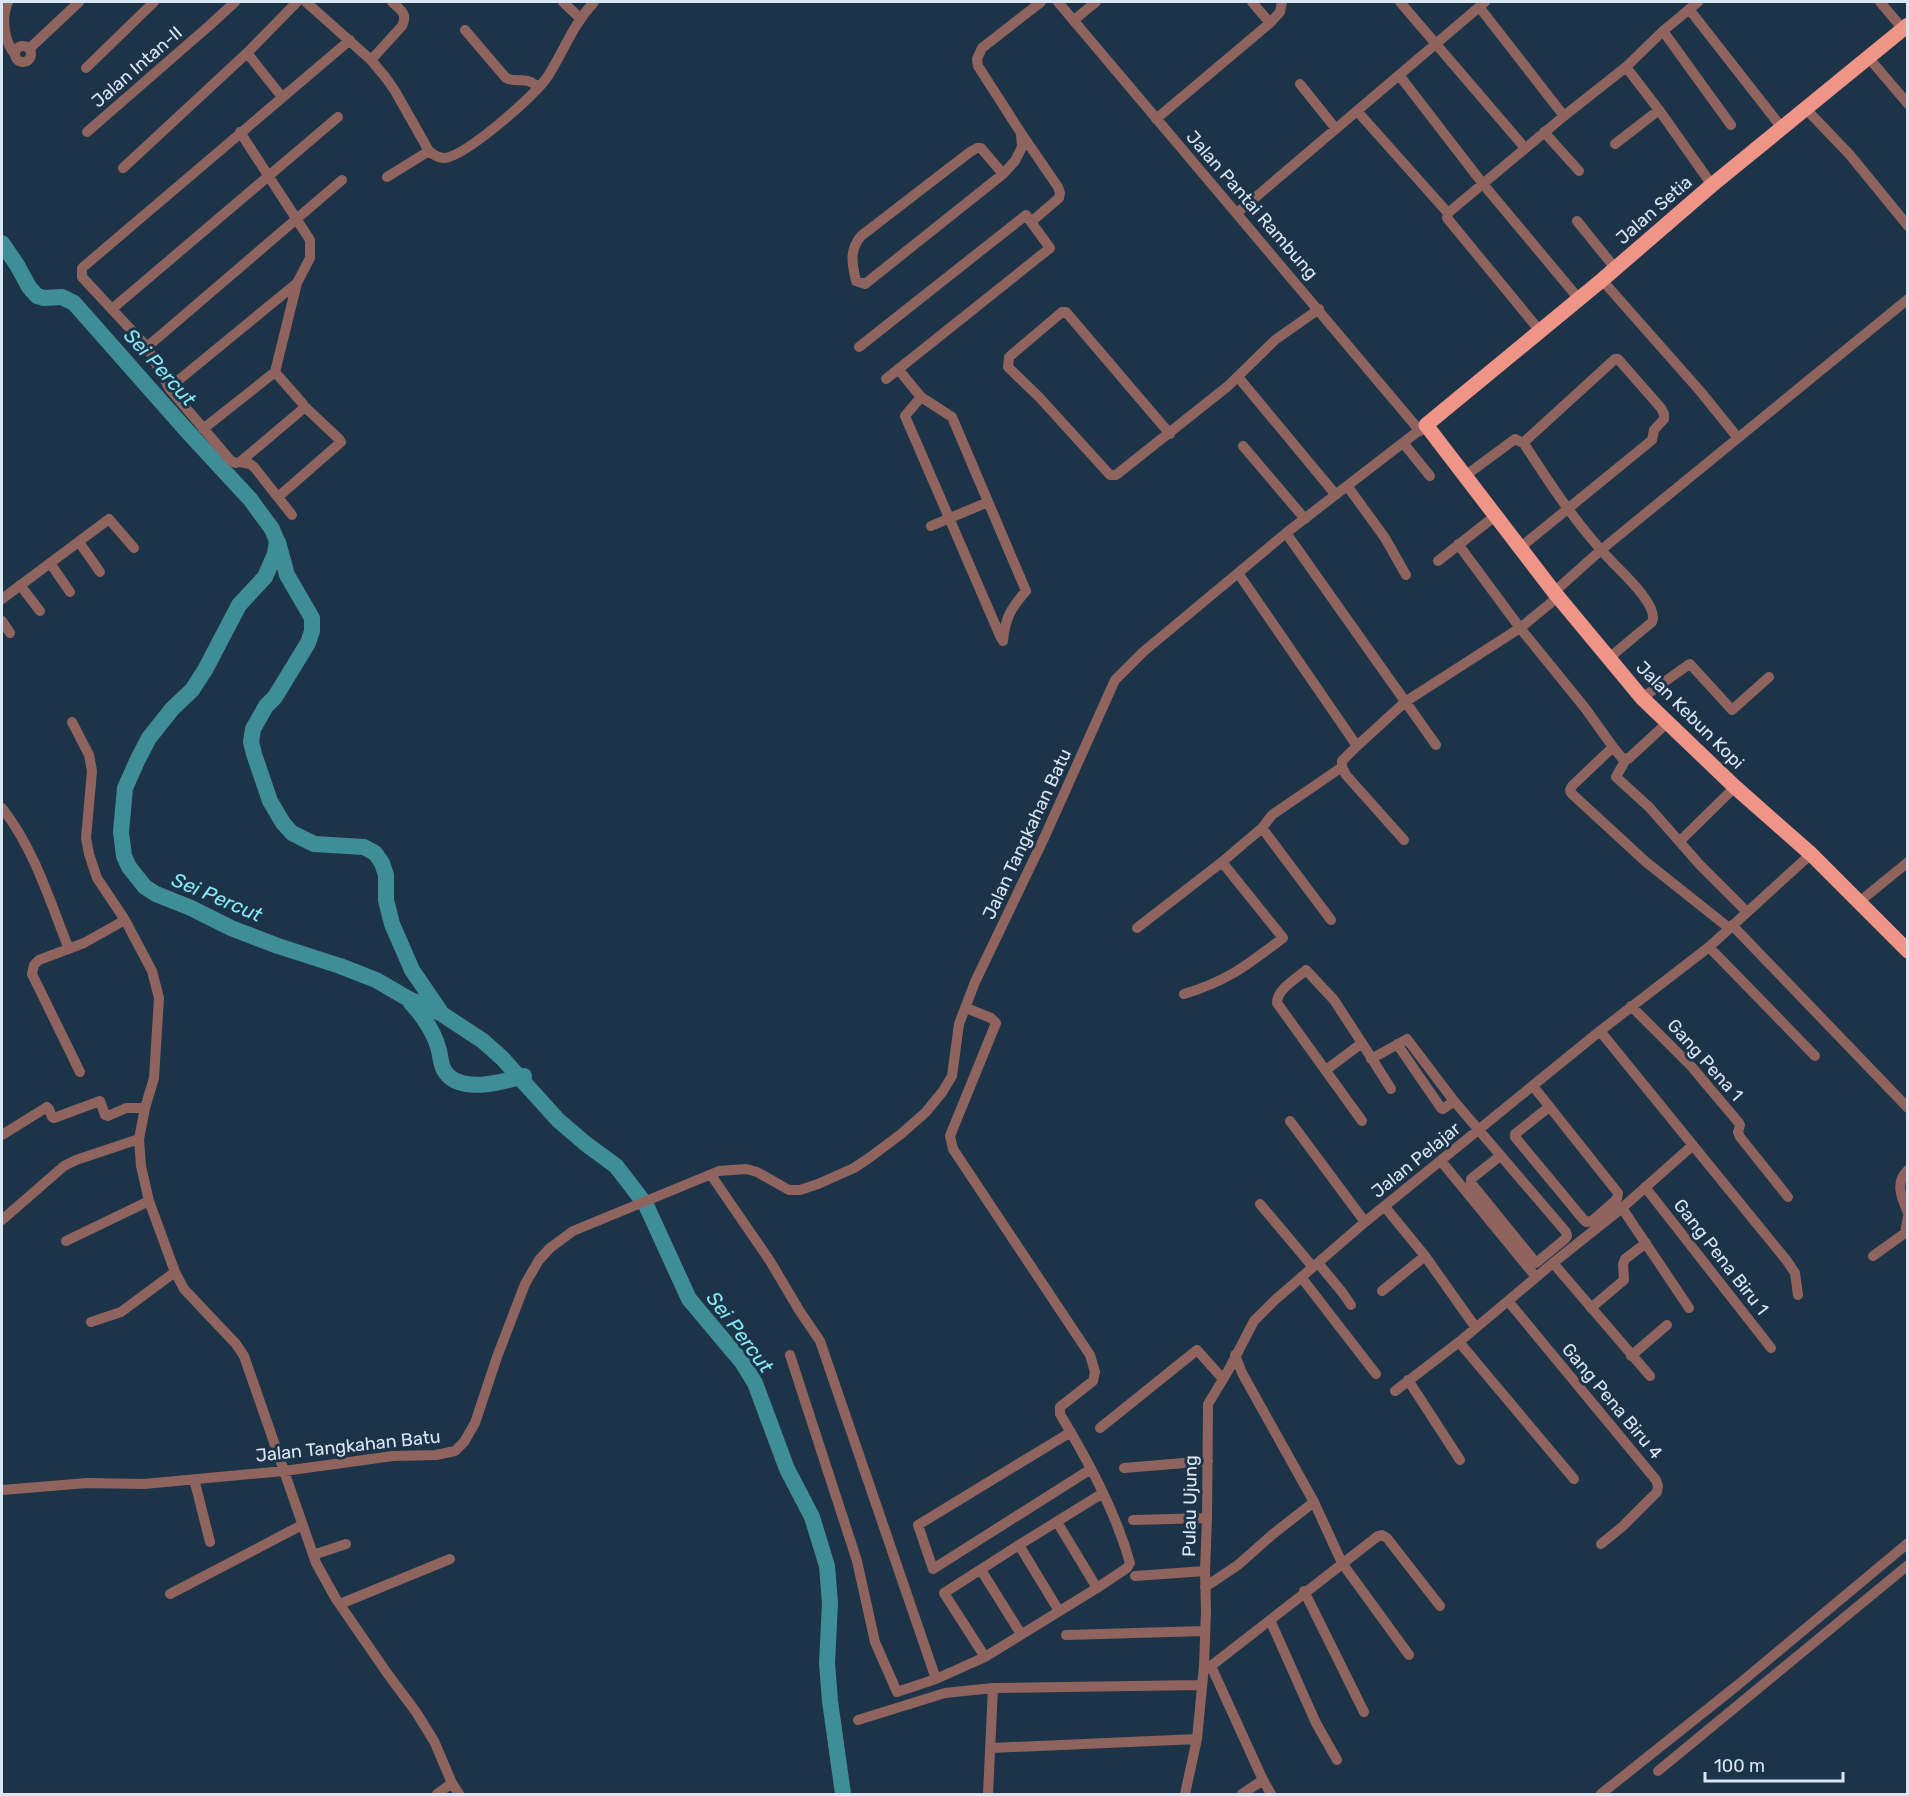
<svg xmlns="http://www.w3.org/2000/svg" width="1909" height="1796" viewBox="0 0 1909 1796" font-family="Rubik,sans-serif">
	<rect width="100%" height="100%" fill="#1d3348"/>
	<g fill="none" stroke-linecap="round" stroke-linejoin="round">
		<path stroke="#3f8e97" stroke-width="16" d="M 2,243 L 17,265 L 29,287 L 37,296 L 44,298 L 62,297 L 74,303 L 187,431 L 250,499 L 272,529 L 277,541 L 275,554 L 265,577 L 239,605 L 205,670 L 192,690 L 172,709 L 149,738 L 138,759 L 125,788 L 121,832 L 124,856 L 129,867 L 145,887 L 156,894 L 191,908 L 231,928 L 278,946 L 340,966 L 376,980 L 407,998 L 442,1014 L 483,1041 L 502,1058 L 558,1120 L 586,1144 L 616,1166 L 646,1205 L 689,1299 L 742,1362 L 755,1383 L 787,1469 L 812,1517 L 827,1566 L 830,1603 L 827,1663 L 830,1701 L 843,1794
			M 278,542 L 287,575 L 312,618 L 312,631 L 308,643 L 275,697 L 266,706 L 253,729 L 251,742 L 254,754 L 270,801 L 283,823 L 292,833 L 314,844 L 364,847 L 375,853 L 382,863 L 386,875 L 386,900 L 392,924 L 412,970 L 440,1011
			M 411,1003 C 423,1016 433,1030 438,1047 C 441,1055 440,1063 444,1070 C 458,1095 503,1082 524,1076"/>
		<path stroke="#90645e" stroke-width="10" d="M 8,2 C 1,18 4,41 15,55
			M 306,2 L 371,60 L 386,78 L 395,91 L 429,151 C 434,155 438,158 445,158 C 467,155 536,95 548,76 C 565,49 572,26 594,2
			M 563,2 L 580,18
			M 1058,2 L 1420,431
			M 1252,2 L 1270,23
			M 1400,2 L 1525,148
			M 1880,2 L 1903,29
			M 1480,8 L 1564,116
			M 1689,9 L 1782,128
			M 1074,20 L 1096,2
			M 465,30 L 506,78 C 519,84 525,75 538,87
			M 1663,31 L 1731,125
			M15 54a8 8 0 1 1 16 0a8 8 0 1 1-16 0Z
			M 29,49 L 79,2
			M 247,53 L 282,97
			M 1868,57 L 1908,104
			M 371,60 L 402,26 C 408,14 401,10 392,2
			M 1626,67 L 1659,110 L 1712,185
			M 86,68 L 154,2
			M 1399,75 L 1483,184 L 1579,299
			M 1300,84 L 1336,129
			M 1806,109 L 1850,155 L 1908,226
			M 1357,111 L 1448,213 L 1447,218 L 1540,331
			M 1156,119 L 1270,23 L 1280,12 L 1282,2
			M 87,132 L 210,25 L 235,2
			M 240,132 L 310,240 L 310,258 L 297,283 L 275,372 L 303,404 L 304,408 L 240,462 L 236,463 L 231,461 L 169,388 L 147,347 L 82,277 L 82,268 L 350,40
			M 1544,132 L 1579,171
			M 1615,144 L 1659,110
			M 123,168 L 247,53 L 297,2
			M 1003,174 L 981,148 L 977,148 L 970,152 L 861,236 C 849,250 852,264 856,281 L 865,284 L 1003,174 L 1015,161 L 1022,147 L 1021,133 L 978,66 L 977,59 L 982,48 L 1041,2
			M 387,177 L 429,151
			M 1237,213 L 1485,2
			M 1448,213 L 1564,116 L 1626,67 L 1663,31 L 1698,2
			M 1577,221 L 1615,268
			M 1602,280 L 1700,391 L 1738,438
			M 112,309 L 338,117
			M 147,347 L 342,180
			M 859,347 L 1026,215 L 1031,222 L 1059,198 L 1060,193 L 1058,187 L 1021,133
			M 898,369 L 921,397 L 952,417 L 1026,591 C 1011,608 1005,618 1003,641
			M 1238,377 L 1336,495
			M 886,379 L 1050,248 L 1031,222
			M 169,388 L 297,283
			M 921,397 L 905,416 L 1001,638
			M 203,429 L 275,372
			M 1170,434 L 1066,312 L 1062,312 L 1009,357 L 1008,367 L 1039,397 L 1110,475 L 1116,475 L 1228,386 L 1275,340 L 1319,309
			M 1523,442 C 1551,486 1579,528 1615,565 C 1626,576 1659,607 1652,622 L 1609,658
			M 1404,444 L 1430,476
			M 1243,446 L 1305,519
			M 240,462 L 250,464 L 254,467 L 292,515
			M 1465,476 L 1515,439 L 1521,442 L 1524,442 L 1615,359 L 1618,359 L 1661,408 L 1664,414 L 1664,419 L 1654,430 L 1652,440 L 1521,547
			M 1348,487 L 1385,538 L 1406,575
			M 278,497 L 341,442 L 339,439 L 304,406
			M 931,526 L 988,502
			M 1286,533 L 1436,745
			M 79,542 L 100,572
			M 1458,544 L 1520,628 L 1585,708 L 1613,747 L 1622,758 L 1628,759 L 1667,723
			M 1438,561 L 1495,516
			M 50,563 L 70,592
			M 1238,573 L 1357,746
			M 20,585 L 40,611
			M 1554,592 L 1601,550 L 1908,299
			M 2,599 L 109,519 L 134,548
			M 2,621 L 10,633
			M 1642,698 L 1688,665 L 1690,664 L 1732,710 L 1769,677
			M 72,722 L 89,755 L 92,771 L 86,838 L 89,854 L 97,878 L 125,920 L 152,971 L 159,998 L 154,1078 L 145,1108 L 139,1139 L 141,1166 L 149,1201 L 175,1272 L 184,1289 L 236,1344 L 244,1356 L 316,1563 L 336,1599 L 387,1673 L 416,1712 L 434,1741 L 452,1783 L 459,1794
			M 1613,747 L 1572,786 L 1570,790 L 1571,793 L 1646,862 L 1729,928
			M 1626,759 L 1616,777 L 1649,807 L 1700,865 L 1747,912
			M 2,808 C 34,848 50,902 69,949
			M 1262,828 L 1331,920
			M 1404,840 L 1346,775 L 1342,767 L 1342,761 L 1357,746 L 1405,702 L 1520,628 L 1558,597
			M 1680,841 L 1735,787
			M 1859,902 L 1908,862
			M 1732,925 L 1908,1108
			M 1137,928 L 1222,862 L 1262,828 L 1272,815 L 1342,767
			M 1709,947 L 1815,1056
			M 1184,994 C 1228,981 1247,965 1283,938 L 1222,862
			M 1631,1006 L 1691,1066 L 1739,1123 L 1740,1125 L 1738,1132 L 1740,1137 L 1788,1197
			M 966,1008 L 991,1018 L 996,1023 L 950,1136 L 953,1149 L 1090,1355 L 1095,1372 L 1093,1381 L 1060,1407 L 1060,1414 C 1088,1461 1115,1510 1130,1563 L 1127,1568 L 1097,1588 L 985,1657 L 944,1593 L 1019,1545 L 1103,1493
			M 1600,1031 L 1787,1261 L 1795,1273 L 1798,1295
			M 1362,1043 L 1334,1000 L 1306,970 C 1296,979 1277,989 1277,1003 L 1362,1121
			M 1397,1044 L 1441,1108 L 1443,1109 L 1454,1101
			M 1371,1059 L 1407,1039 L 1454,1101 L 1566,1232 L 1567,1236 L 1565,1239 L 1536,1263 L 1471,1183 L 1471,1179 L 1500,1156
			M 1326,1070 L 1362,1043 L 1391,1089
			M 80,1072 L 32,974 L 34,965 L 39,960 L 84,943 L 125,920
			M 1533,1086 L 1618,1193 L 1617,1199 L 1592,1221 L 1586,1222 L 1583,1219 L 1515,1137 L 1515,1134 L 1549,1107
			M 1290,1121 L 1365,1222
			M 2,1135 L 47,1107 L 49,1109 L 52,1117 L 54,1118 L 100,1101 L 105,1115 L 108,1116 L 126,1108 L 145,1108
			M 1441,1161 L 1536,1277
			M 1908,1170 C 1894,1183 1902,1198 1908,1213
			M 711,1175 L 770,1261 L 799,1310 L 820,1341 L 936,1679
			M 1645,1187 L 1771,1348
			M 1260,1204 L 1313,1267
			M 1385,1207 L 1425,1256 L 1476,1328
			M 1622,1208 L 1689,1308
			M 2,1220 L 64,1166 L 76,1160 L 139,1139
			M 66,1241 L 149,1201
			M 1873,1256 L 1905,1233 L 1908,1216
			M 1318,1263 L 1342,1292 L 1351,1305
			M 1553,1263 L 1650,1376
			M 1301,1277 L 1376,1374
			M 1382,1291 L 1425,1256
			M 1508,1301 L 1656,1480 L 1658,1486 L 1657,1492 L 1623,1526 L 1601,1544
			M 1591,1308 L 1624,1280 L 1623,1264 L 1625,1259 L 1646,1243
			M 91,1322 L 121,1312 L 175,1272
			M 1459,1342 L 1574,1479
			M 790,1355 L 857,1561 L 875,1642 L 897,1692 L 936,1679 L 985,1657
			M 1235,1355 L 1242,1373 L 1314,1502 L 1342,1563 L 1409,1655
			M 1631,1356 L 1667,1325
			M 1408,1380 L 1460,1460
			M 1395,1391 L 1459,1342 L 1553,1263 L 1622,1208 L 1693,1145
			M 1100,1428 L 1197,1350 L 1223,1379
			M 1071,1432 L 918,1525 L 933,1569 L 1091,1469
			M 1124,1468 L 1208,1461
			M 194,1479 L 210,1542
			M 2,1490 L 87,1483 L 144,1484 L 284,1471 L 393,1456 L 436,1455 L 455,1451 L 464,1442 L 475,1423 L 497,1357 L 525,1284 L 539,1260 L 550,1248 L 573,1231 L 719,1171 L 746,1169 L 757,1172 L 789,1190 L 800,1190 L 818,1184 L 854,1168 L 869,1158 L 901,1134 L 926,1112 L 943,1091 L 952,1076 L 959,1024 L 975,982 L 1045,836 L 1115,680 L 1143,652 L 1286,533 L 1426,425
			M 1133,1520 L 1207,1518
			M 1057,1522 L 1097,1588
			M 1019,1545 L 1059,1611
			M 313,1555 L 346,1544
			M 981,1570 L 1021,1634
			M 1135,1576 L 1205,1571
			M 1205,1587 L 1238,1565 L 1273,1534 L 1314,1502
			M 1304,1591 L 1364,1712
			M 170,1594 L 302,1525
			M 340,1604 L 450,1559
			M 1270,1620 L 1316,1723 L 1337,1760
			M 1066,1635 L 1205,1631
			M 1204,1666 L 1211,1666 L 1378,1536 L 1382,1535 L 1387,1538 L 1440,1606
			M 1211,1666 L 1263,1780 L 1271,1794
			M 858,1720 L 945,1693 L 993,1688 L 1201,1685
			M 991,1748 L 1197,1739
			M 1658,1771 L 1908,1565
			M 437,1794 L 452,1783
			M 988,1794 L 993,1688
			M 1185,1794 L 1197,1739 L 1204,1666 L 1206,1612 L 1205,1571 L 1207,1518 L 1208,1404 L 1228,1371 L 1254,1321 L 1275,1300 L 1365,1222 L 1600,1031 L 1709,947 L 1811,854
			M 1242,1794 L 1263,1780
			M 1601,1794 L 1739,1684 L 1908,1543"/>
		<path stroke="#ee9588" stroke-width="15" d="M 1908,25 L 1712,185 L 1602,280 L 1426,425 L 1554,592 L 1642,698 L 1735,787 L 1811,854 L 1908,951"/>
	</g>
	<g text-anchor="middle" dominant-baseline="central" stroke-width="6" stroke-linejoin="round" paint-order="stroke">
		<g font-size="18" fill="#d9e6f4" stroke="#1d3348">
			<text transform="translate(137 67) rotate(-41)">Jalan Intan-II</text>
			<text transform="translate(1252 205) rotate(49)">Jalan Pantai Rambung</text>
			<text transform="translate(1654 210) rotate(-41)">Jalan Setia</text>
			<text transform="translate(1690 715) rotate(45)">Jalan Kebun Kopi</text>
			<text transform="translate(1027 834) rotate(-65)">Jalan Tangkahan Batu</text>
			<text transform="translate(1705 1060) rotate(48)">Gang Pena 1</text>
			<text transform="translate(1416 1160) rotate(-39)">Jalan Pelajar</text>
			<text transform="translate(1721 1257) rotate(52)">Gang Pena Biru 1</text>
			<text transform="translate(1612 1401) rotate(50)">Gang Pena Biru 4</text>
			<text transform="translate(348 1446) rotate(-6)">Jalan Tangkahan Batu</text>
			<text transform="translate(1190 1506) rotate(-89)">Pulau Ujung</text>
		</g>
		<g font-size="20" font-style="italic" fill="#86ebf6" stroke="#1d3348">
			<text transform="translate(160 367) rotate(48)">Sei Percut</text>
			<text transform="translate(217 897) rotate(23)">Sei Percut</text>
			<text transform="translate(740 1332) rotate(53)">Sei Percut</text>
		</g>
	</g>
	<rect width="1909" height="1796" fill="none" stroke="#d9e6f4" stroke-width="6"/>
	<path d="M1705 1772v9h138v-9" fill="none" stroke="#d9e6f4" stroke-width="3"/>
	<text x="1714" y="1772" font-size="18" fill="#d9e6f4" stroke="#1d3348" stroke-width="4.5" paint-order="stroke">100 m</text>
</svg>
